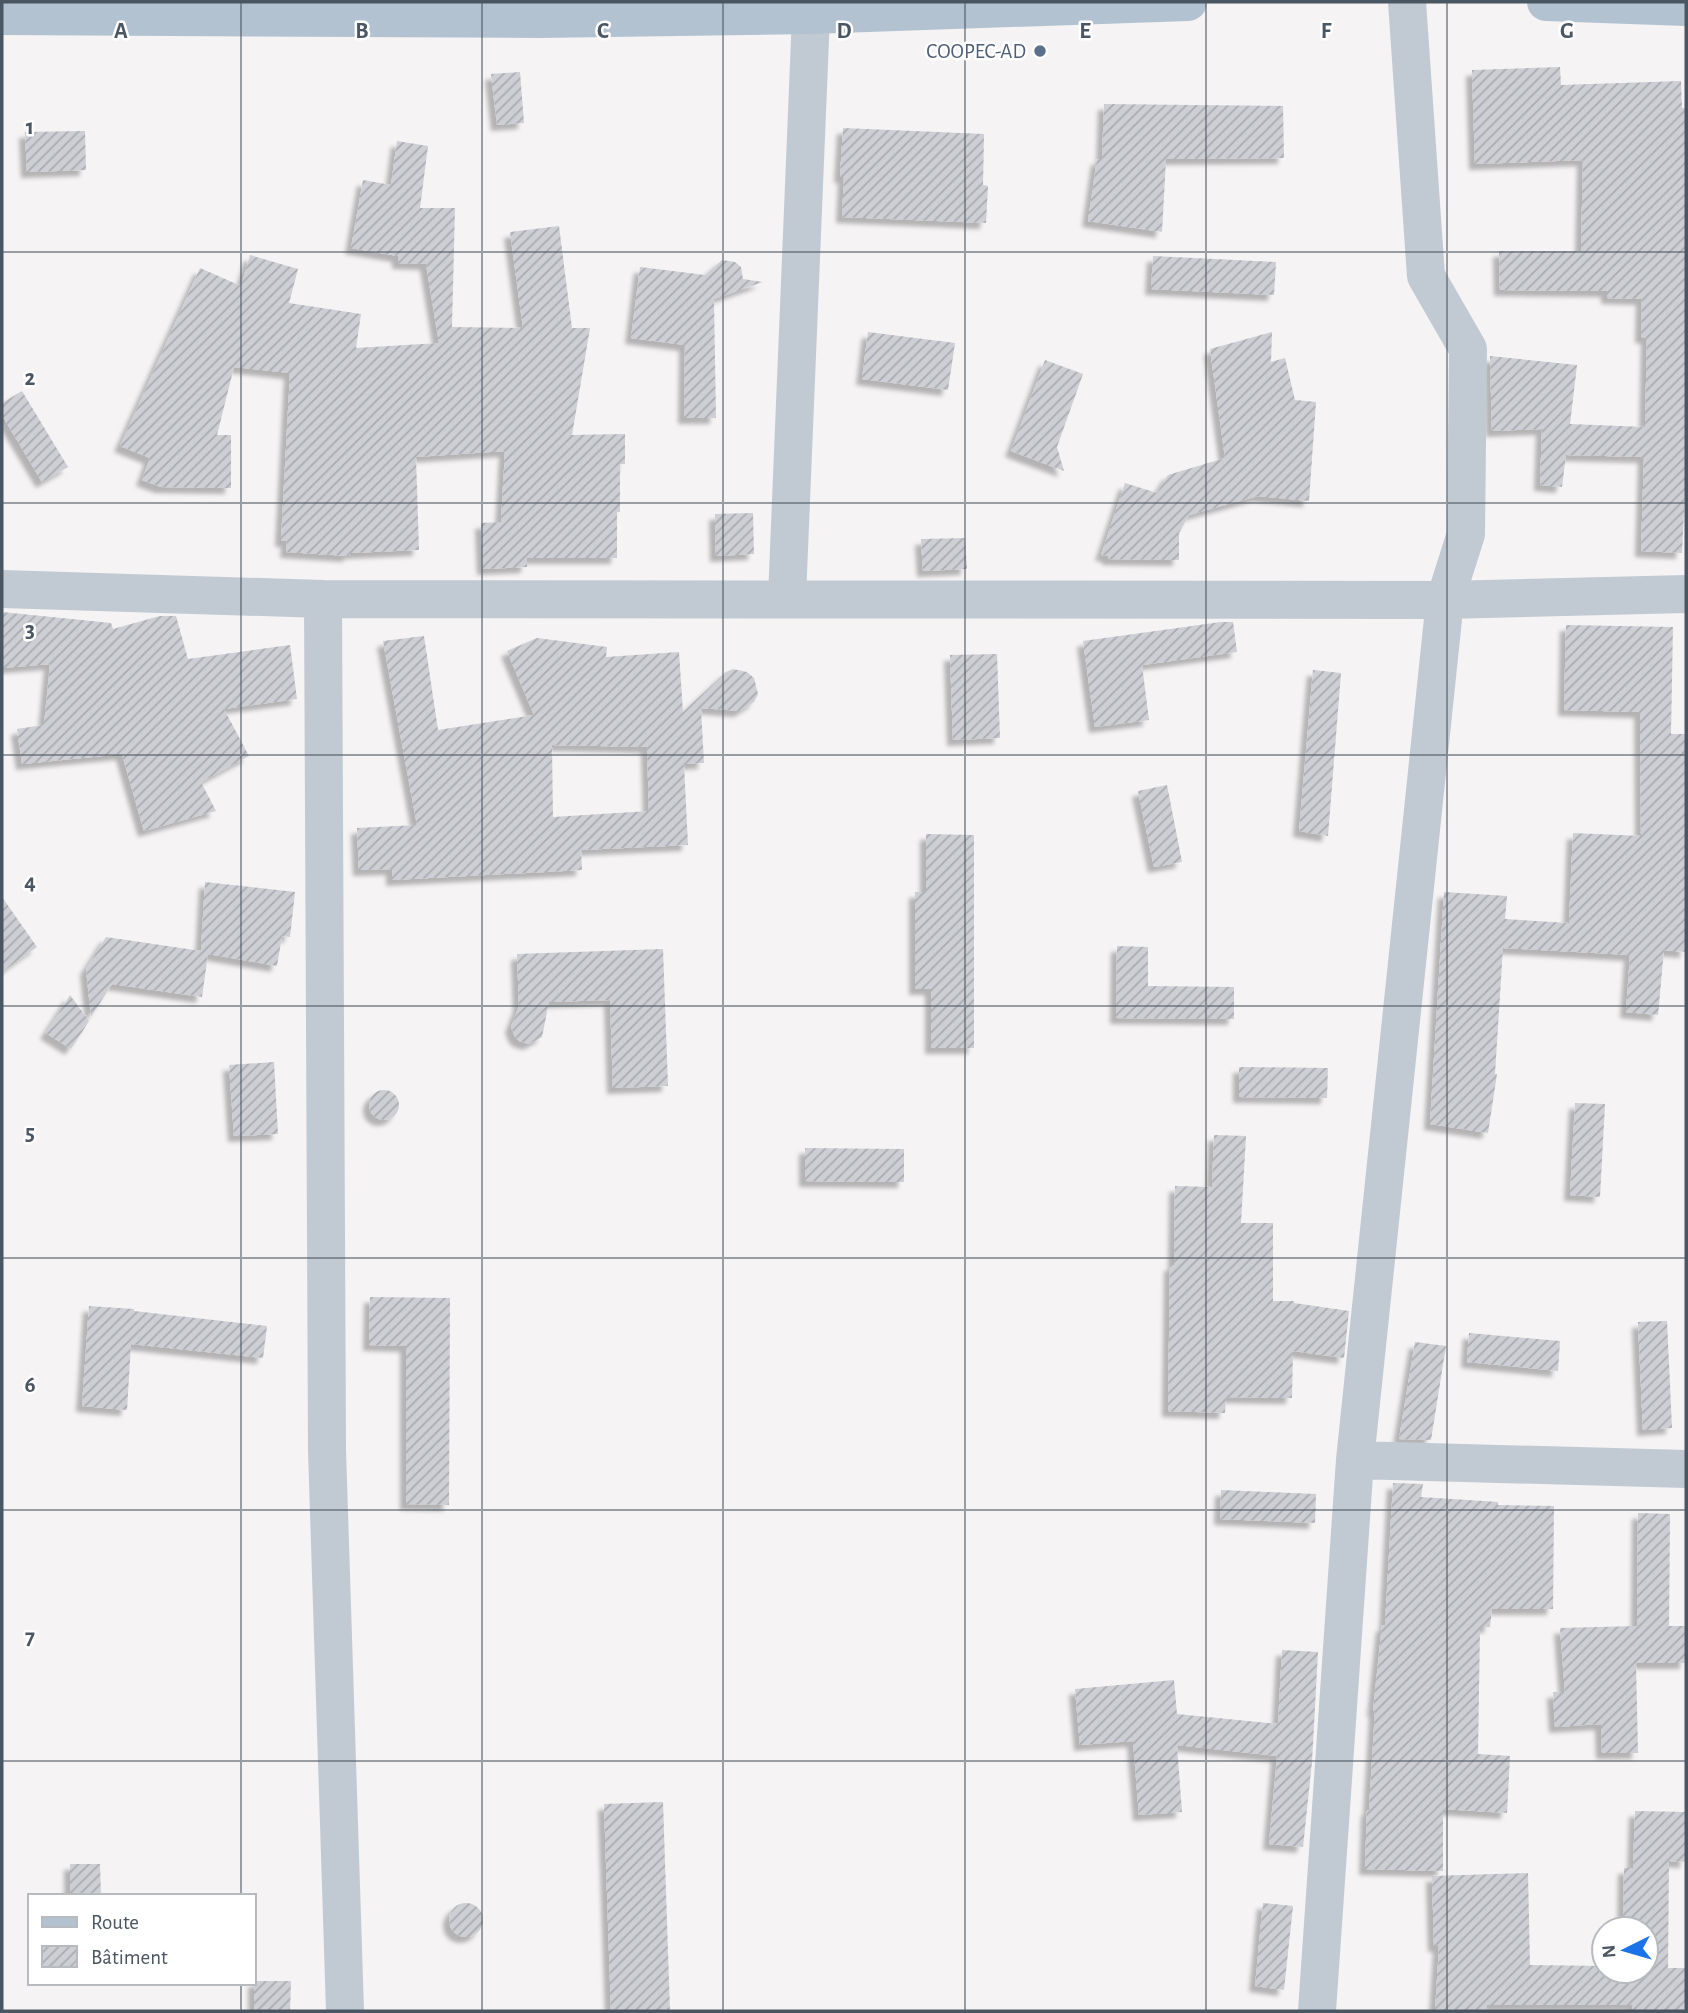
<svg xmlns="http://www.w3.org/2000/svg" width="1688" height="2013" viewBox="0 0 1688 2013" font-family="'Alegreya Sans',sans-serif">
	<defs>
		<pattern id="building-hatch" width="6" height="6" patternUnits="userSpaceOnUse" patternTransform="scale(1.75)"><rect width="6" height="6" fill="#cdcfd5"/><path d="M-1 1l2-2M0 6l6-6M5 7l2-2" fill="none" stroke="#a8abb0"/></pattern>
		<filter id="shadow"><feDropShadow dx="-6" dy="6" stdDeviation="2" flood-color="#0004"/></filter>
	</defs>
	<rect width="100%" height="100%" fill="#f5f3f3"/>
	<path fill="url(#building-hatch)" fill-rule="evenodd" filter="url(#shadow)" d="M 1560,67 L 1561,85 L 1681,81 L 1682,108 L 1686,108 L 1686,471 L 1682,553 L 1641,551 L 1644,457 L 1566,455 L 1562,487 L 1540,485 L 1542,429 L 1492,431 L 1490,356 L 1577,365 L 1570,424 L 1645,427 L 1647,338 L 1641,337 L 1642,299 L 1607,298 L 1607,291 L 1500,290 L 1499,251 L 1581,251 L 1583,160 L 1475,164 L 1472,70 Z
		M 520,72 L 524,123 L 497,125 L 491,74 Z
		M 1104,104 L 1283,106 L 1284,158 L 1166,159 L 1162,232 L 1088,221 L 1097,159 L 1102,159 Z
		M 843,128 L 984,134 L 983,185 L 988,186 L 986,223 L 842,217 L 844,177 L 840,177 Z
		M 85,131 L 86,170 L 27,172 L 25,132 Z
		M 397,141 L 428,146 L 420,208 L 455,208 L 452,327 L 523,328 L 510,232 L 559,226 L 572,328 L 590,328 L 572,435 L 625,434 L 625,464 L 620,464 L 620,512 L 617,512 L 617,558 L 527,558 L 527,567 L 483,569 L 481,523 L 501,522 L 505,451 L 416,457 L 419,550 L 350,553 L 349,556 L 286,552 L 287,541 L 281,541 L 290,373 L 234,367 L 217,435 L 231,435 L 231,488 L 161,487 L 142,480 L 150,458 L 120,446 L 200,268 L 241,286 L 250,255 L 298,269 L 289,303 L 361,314 L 356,348 L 439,343 L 426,264 L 398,263 L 398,256 L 351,248 L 363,180 L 391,185 Z
		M 1153,256 L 1276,262 L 1274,295 L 1151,289 Z
		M 722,260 L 735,262 L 741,267 L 743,279 L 763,282 L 714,299 L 716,418 L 684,418 L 685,345 L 631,338 L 640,267 L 705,275 Z
		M 868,332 L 955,343 L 948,390 L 862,379 Z
		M 1272,332 L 1271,362 L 1285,358 L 1295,400 L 1316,402 L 1309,501 L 1258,496 L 1189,515 L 1179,533 L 1179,560 L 1108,559 L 1108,556 L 1101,555 L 1125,483 L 1157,493 L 1168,475 L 1225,458 L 1210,349 Z
		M 1045,360 L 1083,374 L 1057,447 L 1064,471 L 1011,451 Z
		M 22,391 L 68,467 L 42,482 L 2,415 L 2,403 Z
		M 753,513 L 754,554 L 716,556 L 715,514 Z
		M 965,538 L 967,569 L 923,571 L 921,539 Z
		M 2,612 L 111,623 L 113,629 L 160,616 L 176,616 L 188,659 L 290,645 L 297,699 L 224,709 L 249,756 L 201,782 L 216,811 L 144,831 L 122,754 L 22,764 L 17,729 L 44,725 L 50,664 L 2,668 Z
		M 1221,622 L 1233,622 L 1237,652 L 1142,665 L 1149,720 L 1095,727 L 1083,641 Z
		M 1566,625 L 1673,627 L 1671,734 L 1686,734 L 1686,952 L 1664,950 L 1658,1015 L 1626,1012 L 1630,955 L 1503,948 L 1495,1074 L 1497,1074 L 1488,1133 L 1430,1124 L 1444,892 L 1507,896 L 1505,919 L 1569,923 L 1573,833 L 1641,836 L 1640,712 L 1564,710 Z
		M 424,636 L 438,730 L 534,715 L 507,651 L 537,638 L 607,647 L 606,657 L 679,652 L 683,712 L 726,672 L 733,669 L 747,672 L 754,678 L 758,694 L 754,702 L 740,711 L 701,708 L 704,763 L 684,764 L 688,845 L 581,850 L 582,870 L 392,880 L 392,869 L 359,870 L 357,828 L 417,825 L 383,641 ZM 552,745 L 647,747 L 649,811 L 553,817 Z
		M 997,654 L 1000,738 L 953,740 L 950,655 Z
		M 1313,670 L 1341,673 L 1328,836 L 1299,831 Z
		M 1167,785 L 1182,862 L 1154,867 L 1138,791 Z
		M 926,834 L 974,835 L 974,1048 L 931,1048 L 931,989 L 915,989 L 915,892 L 926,892 Z
		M 205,882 L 295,892 L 290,937 L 282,936 L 277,966 L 208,954 L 202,997 L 112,984 L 91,1017 L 86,969 L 106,937 L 201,951 Z
		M 2,897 L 37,947 L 2,972 Z
		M 1117,946 L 1148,947 L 1148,986 L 1234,987 L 1234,1019 L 1116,1018 Z
		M 663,949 L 668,1086 L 613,1088 L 610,1000 L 549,1002 L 542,1037 L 529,1044 L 519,1041 L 515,1037 L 511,1027 L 519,1006 L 517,954 Z
		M 70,995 L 89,1021 L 71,1049 L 46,1033 Z
		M 274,1062 L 278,1134 L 234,1136 L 229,1065 Z
		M 1239,1067 L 1328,1068 L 1327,1098 L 1239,1097 Z
		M369 1105a15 15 0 1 1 30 0a15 15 0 1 1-30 0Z
		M 1575,1103 L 1605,1104 L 1600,1197 L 1570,1195 Z
		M 1214,1135 L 1246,1136 L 1241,1223 L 1273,1223 L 1273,1301 L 1294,1301 L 1294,1303 L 1349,1311 L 1344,1358 L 1293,1351 L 1292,1398 L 1226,1397 L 1225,1413 L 1168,1411 L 1170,1265 L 1174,1265 L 1175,1186 L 1212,1187 Z
		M 805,1148 L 904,1149 L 904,1182 L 805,1181 Z
		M 370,1297 L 450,1298 L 449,1505 L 406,1504 L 406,1346 L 369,1345 Z
		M 89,1306 L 134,1309 L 134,1311 L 267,1326 L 263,1358 L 131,1344 L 127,1410 L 82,1406 Z
		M 1667,1321 L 1672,1428 L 1643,1430 L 1638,1322 Z
		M 1469,1333 L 1560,1341 L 1558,1371 L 1467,1362 Z
		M 1415,1342 L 1446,1346 L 1431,1440 L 1399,1439 Z
		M 1393,1483 L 1423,1484 L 1421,1497 L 1498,1502 L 1498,1505 L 1554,1506 L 1553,1609 L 1492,1609 L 1490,1627 L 1480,1627 L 1478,1754 L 1510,1756 L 1507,1813 L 1443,1809 L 1443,1871 L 1365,1869 L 1367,1810 L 1369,1810 L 1375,1711 L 1373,1711 L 1382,1625 L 1385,1626 Z
		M 1221,1490 L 1316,1494 L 1315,1523 L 1220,1519 Z
		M 1638,1513 L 1670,1514 L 1669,1626 L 1686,1626 L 1686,1663 L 1636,1663 L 1638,1753 L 1602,1753 L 1601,1724 L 1555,1727 L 1553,1692 L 1565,1692 L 1560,1628 L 1637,1626 Z
		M 1282,1650 L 1318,1652 L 1312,1762 L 1303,1847 L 1269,1844 L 1277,1756 L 1177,1745 L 1182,1812 L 1139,1815 L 1133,1741 L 1080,1745 L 1075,1689 L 1174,1680 L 1177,1714 L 1278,1724 Z
		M 663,1802 L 670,2011 L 611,2011 L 604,1804 Z
		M 1635,1811 L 1686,1812 L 1686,1862 L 1669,1861 L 1668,1968 L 1686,1968 L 1686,2011 L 1632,2010 L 1633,2005 L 1487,2005 L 1486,2011 L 1435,2011 L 1439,1946 L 1434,1946 L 1432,1876 L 1528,1873 L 1530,1965 L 1604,1966 L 1604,1971 L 1646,1971 L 1646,1929 L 1623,1929 L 1624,1868 L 1633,1868 Z
		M 70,1864 L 100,1864 L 101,1896 L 70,1896 Z
		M 1263,1903 L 1293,1906 L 1284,1990 L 1255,1986 Z
		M449 1920a17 17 0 1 1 34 0a17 17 0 1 1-34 0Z
		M 254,1981 L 291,1981 L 290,2011 L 254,2011 Z"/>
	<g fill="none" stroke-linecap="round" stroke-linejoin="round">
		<path stroke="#c1cad2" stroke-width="38" d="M 2,589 L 323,599 L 1445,600 L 1686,594
			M 787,598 L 811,15
			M 323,599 L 327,1450 L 345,2011
			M 1355,1460 L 1686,1469
			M 1317,2011 L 1355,1460 L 1445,600 L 1466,534 L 1468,349 L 1426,276 L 1407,2"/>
		<path stroke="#b3c2d1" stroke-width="38" d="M 1546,2 L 1686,7
			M 2,16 L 539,19 L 811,15 L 1188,2"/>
	</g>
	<path fill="none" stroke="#4a5661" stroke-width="2" stroke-opacity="0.55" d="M 241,2 L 241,1896M 482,2 L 482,2011M 723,2 L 723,2011M 965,2 L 965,2011M 1206,2 L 1206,2011M 1447,2 L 1447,2011M 2,252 L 1686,252M 2,503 L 1686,503M 2,755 L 1686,755M 2,1006 L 1686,1006M 2,1258 L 1686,1258M 2,1510 L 1686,1510M 2,1761 L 1686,1761M 241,1983 L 241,2011"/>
	<circle fill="#5c6f8a" stroke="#fff" stroke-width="2.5" cx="1040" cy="51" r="7"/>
	<g text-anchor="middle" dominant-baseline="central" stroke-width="5" stroke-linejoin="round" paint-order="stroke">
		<g font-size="21" fill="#4e5e75" stroke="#fff" text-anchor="end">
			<text x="1026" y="51">COOPEC-AD</text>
		</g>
	</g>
	<g font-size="23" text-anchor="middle" font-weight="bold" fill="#4a5661" stroke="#fff" stroke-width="5" stroke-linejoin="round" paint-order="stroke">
		<text x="121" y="38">A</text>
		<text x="362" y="38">B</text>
		<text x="603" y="38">C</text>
		<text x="844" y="38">D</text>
		<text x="1085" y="38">E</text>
		<text x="1326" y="38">F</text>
		<text x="1567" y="38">G</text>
		<text x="30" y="134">1</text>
		<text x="30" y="385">2</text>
		<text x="30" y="637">3</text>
		<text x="30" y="889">4</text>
		<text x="30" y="1140">5</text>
		<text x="30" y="1392">6</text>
		<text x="30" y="1644">7</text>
	</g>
	<rect width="1688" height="2013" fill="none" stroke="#4a5661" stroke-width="7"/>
	<rect x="28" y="1894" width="228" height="91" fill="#ffffff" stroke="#b7bbc0" stroke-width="2"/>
	<rect x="42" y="1917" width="35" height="10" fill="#b3c2d1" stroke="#b7bbc0" stroke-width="2"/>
	<text x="91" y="1929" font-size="21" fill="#4a5661">Route</text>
	<rect x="42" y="1946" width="35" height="21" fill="url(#building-hatch)" stroke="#b7bbc0" stroke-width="2"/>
	<text x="91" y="1964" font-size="21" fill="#4a5661">Bâtiment</text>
	<g transform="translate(1625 1950) rotate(265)"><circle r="33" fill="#ffffff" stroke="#b7bbc0" stroke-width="2"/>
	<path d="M0-5L12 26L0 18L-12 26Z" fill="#1a73e8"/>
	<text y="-10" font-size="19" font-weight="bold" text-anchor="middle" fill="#4a5661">N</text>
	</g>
</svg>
